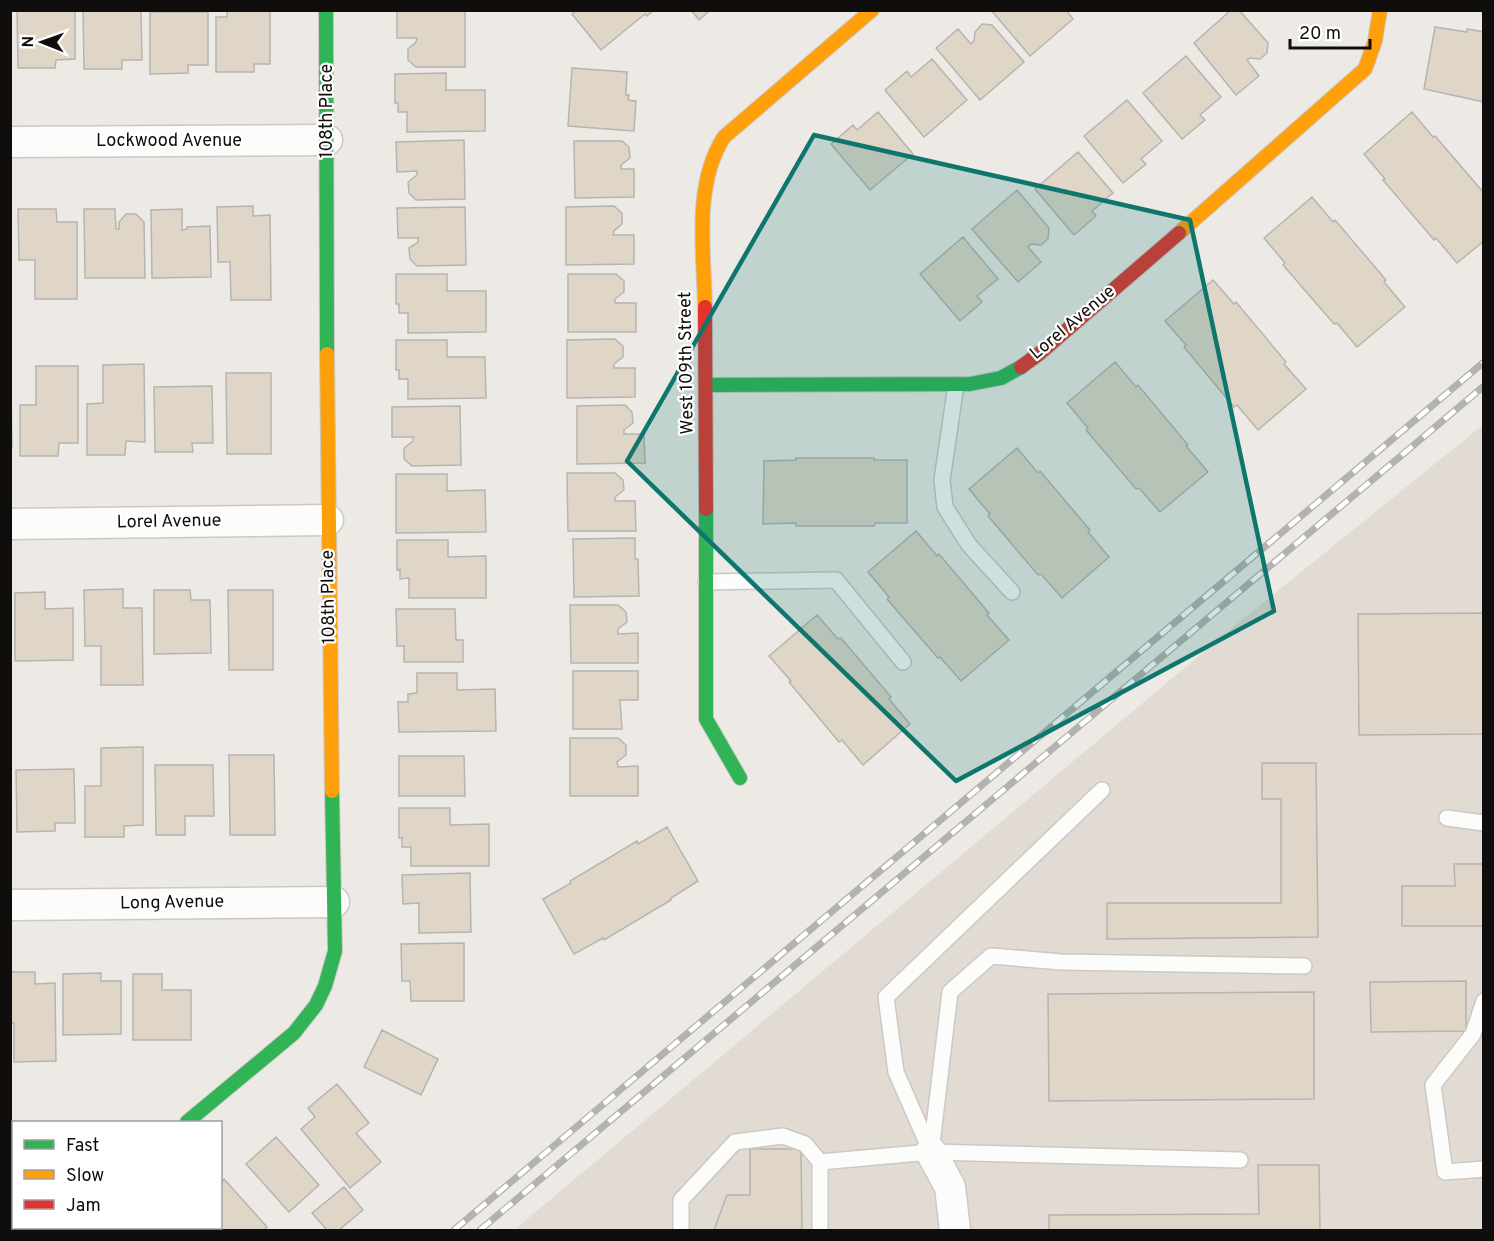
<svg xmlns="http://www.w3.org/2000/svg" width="1494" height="1241" viewBox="0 0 1494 1241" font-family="Overpass,sans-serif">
	<rect width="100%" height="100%" fill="#edeae6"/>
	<path fill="#e2dbd3" d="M 1483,425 L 1483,1230 L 514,1230 L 1244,618 Z"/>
	<path fill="#e0d6c8" stroke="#b5b4b1" stroke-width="1.5" d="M 17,10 L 75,10 L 75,59 L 56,60 L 55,68 L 18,68 Z
		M 83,10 L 141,10 L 142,60 L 122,60 L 122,69 L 84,69 Z
		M 227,10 L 270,10 L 270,64 L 254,64 L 254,72 L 216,72 L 216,17 L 227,17 Z
		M 397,10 L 465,10 L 465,67 L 416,67 L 408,60 L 408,49 L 416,42 L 417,38 L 397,38 Z
		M 577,10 L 654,10 L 647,16 L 645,14 L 601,50 L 572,14 Z
		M 691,10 L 710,10 L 699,20 Z
		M 991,10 L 1066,10 L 1073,19 L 1030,56 Z
		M 1231,10 L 1239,10 L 1268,43 L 1267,53 L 1260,59 L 1250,58 L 1247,60 L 1259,76 L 1236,95 L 1194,43 Z
		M 150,12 L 208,12 L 208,65 L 188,65 L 188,73 L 150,74 Z
		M 982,24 L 992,25 L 1024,62 L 980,100 L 936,48 L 958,29 L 971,44 L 974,41 L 975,32 Z
		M 1435,27 L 1467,32 L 1467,29 L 1484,32 L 1484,102 L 1424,89 Z
		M 1186,56 L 1221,97 L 1200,115 L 1205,120 L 1182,139 L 1143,93 Z
		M 932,59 L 967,100 L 924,137 L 885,90 L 907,71 L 911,77 Z
		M 572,68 L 627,72 L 626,95 L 629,95 L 628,100 L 636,101 L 634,131 L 568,126 Z
		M 446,73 L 446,90 L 485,90 L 485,131 L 407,132 L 407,112 L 398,112 L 398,103 L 395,103 L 395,74 Z
		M 1127,100 L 1162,141 L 1141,159 L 1146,164 L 1123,183 L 1084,136 Z
		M 878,112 L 913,154 L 870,190 L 831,144 L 853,125 L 857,130 Z
		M 1412,112 L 1433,137 L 1435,136 L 1484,193 L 1484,241 L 1457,263 L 1436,238 L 1434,240 L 1383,180 L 1385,179 L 1364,154 Z
		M 464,140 L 465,199 L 416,200 L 409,193 L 408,182 L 417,175 L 417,171 L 397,172 L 396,142 Z
		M 574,141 L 622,141 L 629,147 L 630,158 L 621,165 L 621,169 L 634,169 L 634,197 L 575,198 Z
		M 1078,152 L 1113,193 L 1092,211 L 1096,216 L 1074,235 L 1035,189 Z
		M 1017,190 L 1049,228 L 1048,239 L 1041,245 L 1031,244 L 1028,247 L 1041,262 L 1018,282 L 972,229 Z
		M 1312,197 L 1333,222 L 1335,220 L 1386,280 L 1384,282 L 1405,307 L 1357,347 L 1337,323 L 1334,324 L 1283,265 L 1285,263 L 1264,238 Z
		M 253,206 L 253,216 L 270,215 L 271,300 L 231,300 L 230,262 L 218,262 L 217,207 Z
		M 614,206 L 622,213 L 622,224 L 614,231 L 613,235 L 634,235 L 634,264 L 566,265 L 566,207 Z
		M 465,207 L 466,265 L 417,266 L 410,259 L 409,248 L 418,242 L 418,238 L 398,238 L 397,208 Z
		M 18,209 L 56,209 L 57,222 L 77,222 L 77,299 L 35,299 L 35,260 L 19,260 Z
		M 84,209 L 115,209 L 116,229 L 119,229 L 119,222 L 126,214 L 136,214 L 144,222 L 145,278 L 85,278 Z
		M 182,209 L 182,230 L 187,229 L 187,227 L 210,226 L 211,277 L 152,278 L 151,210 Z
		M 963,237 L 998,279 L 977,296 L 982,302 L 960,321 L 920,274 Z
		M 396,274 L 447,274 L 447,291 L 486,291 L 486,332 L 408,333 L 408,313 L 399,313 L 399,304 L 396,304 Z
		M 568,274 L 616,274 L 624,281 L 624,292 L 615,299 L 615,303 L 636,303 L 636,332 L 568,332 Z
		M 1213,280 L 1234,304 L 1236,302 L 1286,362 L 1284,364 L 1306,389 L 1258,430 L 1237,405 L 1234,407 L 1184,347 L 1186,345 L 1165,321 Z
		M 615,339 L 623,346 L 623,357 L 614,364 L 614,368 L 635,368 L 635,397 L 567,398 L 567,340 Z
		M 396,340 L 447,340 L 447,357 L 485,357 L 486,398 L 408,399 L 408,379 L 399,379 L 399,370 L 396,370 Z
		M 1115,362 L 1136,387 L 1138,385 L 1188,445 L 1186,446 L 1208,472 L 1160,512 L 1139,488 L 1136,489 L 1086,430 L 1088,428 L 1067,403 Z
		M 144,364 L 145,442 L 126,441 L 125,455 L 87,455 L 87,404 L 103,403 L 103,365 Z
		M 36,366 L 78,366 L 78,443 L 59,443 L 58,456 L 20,456 L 20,405 L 36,405 Z
		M 226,373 L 271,373 L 271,454 L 227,454 Z
		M 212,386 L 213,443 L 192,443 L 193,452 L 155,452 L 154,387 Z
		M 10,393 L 11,393 L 12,447 L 10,447 Z
		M 625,405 L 632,412 L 633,423 L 624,430 L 624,434 L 644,434 L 645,463 L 577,464 L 577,406 Z
		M 460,406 L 461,465 L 412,466 L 404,459 L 404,448 L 413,441 L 413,437 L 392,437 L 392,407 Z
		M 1017,448 L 1038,473 L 1040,471 L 1090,530 L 1088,532 L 1109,557 L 1062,598 L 1041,574 L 1038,575 L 988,516 L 990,514 L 969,489 Z
		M 796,458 L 874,458 L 874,460 L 907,460 L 907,523 L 875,523 L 874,526 L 796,526 L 796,523 L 763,524 L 764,461 L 796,460 Z
		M 567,473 L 615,473 L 623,480 L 624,490 L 615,497 L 615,501 L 635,501 L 636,531 L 568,531 Z
		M 396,474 L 447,474 L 447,491 L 485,490 L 486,532 L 396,533 Z
		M 916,531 L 937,556 L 939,554 L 989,613 L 987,615 L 1009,640 L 961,681 L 940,657 L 938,658 L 887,599 L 889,597 L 868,572 Z
		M 635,538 L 635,559 L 638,559 L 639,596 L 574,597 L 573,539 Z
		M 397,540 L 448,540 L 448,557 L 486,556 L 486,598 L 409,598 L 409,578 L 400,579 L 400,569 L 397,570 Z
		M 123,589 L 123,608 L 142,608 L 143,685 L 101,685 L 101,646 L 85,646 L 84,590 Z
		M 154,590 L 190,590 L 191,600 L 210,600 L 211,653 L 154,654 Z
		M 228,590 L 273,590 L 273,670 L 229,670 Z
		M 45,592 L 45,609 L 73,608 L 73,660 L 15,661 L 15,593 Z
		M 570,605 L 618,605 L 626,612 L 627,622 L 618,629 L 618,634 L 638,633 L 638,663 L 571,663 Z
		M 396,609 L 455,609 L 456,640 L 463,640 L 463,662 L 404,662 L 404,646 L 397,646 Z
		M 1484,613 L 1484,734 L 1359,735 L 1358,614 Z
		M 817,615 L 838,639 L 841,638 L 891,697 L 889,699 L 910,724 L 863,765 L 842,740 L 839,742 L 789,682 L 791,681 L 769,656 Z
		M 573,671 L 638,671 L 638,700 L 620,700 L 622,729 L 573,729 Z
		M 417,673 L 457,673 L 457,690 L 495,689 L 496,731 L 399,732 L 398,702 L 408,702 L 408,694 L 417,693 Z
		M 570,738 L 618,738 L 626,745 L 626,755 L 617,762 L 618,767 L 638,766 L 638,796 L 570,796 Z
		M 143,747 L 143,825 L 124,826 L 124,837 L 85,837 L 85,786 L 101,786 L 101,748 Z
		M 229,755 L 274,755 L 275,835 L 230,835 Z
		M 399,756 L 464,756 L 465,796 L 399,796 Z
		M 1262,763 L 1316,763 L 1318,937 L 1107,939 L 1107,903 L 1281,903 L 1281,799 L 1262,799 Z
		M 155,765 L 213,765 L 214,816 L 185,816 L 185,835 L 156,835 Z
		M 74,769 L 75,823 L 55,823 L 55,831 L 17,832 L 16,770 Z
		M 399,808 L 450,808 L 450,825 L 489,824 L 489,866 L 411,866 L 411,847 L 402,847 L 402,838 L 399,838 Z
		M 667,827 L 698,881 L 671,898 L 671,900 L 604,940 L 603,938 L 574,954 L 543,899 L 571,883 L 570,881 L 637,841 L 638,844 Z
		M 1454,864 L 1484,864 L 1484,926 L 1402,926 L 1402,886 L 1455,886 Z
		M 470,873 L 471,932 L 419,933 L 419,903 L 403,904 L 402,875 Z
		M 464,943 L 464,1001 L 411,1001 L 410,981 L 402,981 L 401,944 Z
		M 10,972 L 35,972 L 35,984 L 55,983 L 56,1061 L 14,1062 L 14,1023 L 10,1023 Z
		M 101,973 L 101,981 L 121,981 L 121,1034 L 63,1035 L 63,974 Z
		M 133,974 L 162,974 L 162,990 L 191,990 L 191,1040 L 133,1040 Z
		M 1466,981 L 1466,1031 L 1371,1032 L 1370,982 Z
		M 1314,992 L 1314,1099 L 1049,1101 L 1048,994 Z
		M 382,1030 L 438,1059 L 421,1095 L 364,1067 Z
		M 337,1084 L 369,1123 L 356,1133 L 381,1162 L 350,1188 L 301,1129 L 315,1117 L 308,1108 Z
		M 276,1137 L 319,1185 L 289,1212 L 246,1164 Z
		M 750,1149 L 801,1149 L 802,1230 L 714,1230 L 727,1195 L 750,1195 Z
		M 1258,1165 L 1319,1165 L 1320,1230 L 1049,1230 L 1049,1215 L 1259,1214 Z
		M 224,1179 L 267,1227 L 264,1230 L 217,1230 L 214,1228 L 220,1228 L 220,1183 Z
		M 344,1187 L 363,1210 L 339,1230 L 327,1230 L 312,1213 Z
		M 168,1228 L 198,1228 L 201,1230 L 164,1230 Z"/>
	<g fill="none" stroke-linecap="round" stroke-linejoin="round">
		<defs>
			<path id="lane" d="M 956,385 L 942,480 L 945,507 L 969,545 L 1012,592
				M 706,582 L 836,580 L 903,662
				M 1447,818 L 1484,823
				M 1484,1001 L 1473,1034 L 1433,1085 L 1445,1172 L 1484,1169
				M 931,1152 L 950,992 L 991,956 L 1061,962 L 1304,966
				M 931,1152 L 896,1072 L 886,997 L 1102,790
				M 681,1230 L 681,1200 L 735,1142 L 783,1136 L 805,1144 L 820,1162
				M 820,1230 L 820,1162 L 931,1152 L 1240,1160"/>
			<path id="street" d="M 10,142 L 327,140
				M 10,524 L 328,520
				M 10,905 L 334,902
				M 931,1152 L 950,1187 L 955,1230
				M 60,1230 L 63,1228"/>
			<path id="fast" d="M 326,10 L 327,354
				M 706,385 L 970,384 L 1001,378 L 1021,367
				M 706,509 L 706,719 L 740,778
				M 187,1122 L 294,1033 L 316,1005 L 325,986 L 335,951 L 332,791"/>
			<path id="slow" d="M 1179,233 L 1365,69 L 1375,41 L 1380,10
				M 705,307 C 704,252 693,185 724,137 L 872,10
				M 327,354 L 332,791"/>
			<path id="jam" d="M 705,307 L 706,509
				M 1021,367 L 1040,353 L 1179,233"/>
		</defs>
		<use href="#lane" stroke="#cbc8c5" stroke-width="18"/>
		<use href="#street" stroke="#cbc8c5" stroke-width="33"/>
		<use href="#fast" stroke="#cbc8c5" stroke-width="16"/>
		<use href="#slow" stroke="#cbc8c5" stroke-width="16"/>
		<use href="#jam" stroke="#cbc8c5" stroke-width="16"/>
		<use href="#lane" stroke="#fcfcfb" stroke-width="15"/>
		<use href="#street" stroke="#fcfcfb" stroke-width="30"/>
		<use href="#fast" stroke="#30b455" stroke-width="14"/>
		<use href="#slow" stroke="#ff9f0a" stroke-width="14"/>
		<use href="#jam" stroke="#e5322d" stroke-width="14"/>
		<defs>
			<path id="rail" d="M 454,1230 L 1484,362
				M 480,1230 L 1484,386"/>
		</defs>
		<use href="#rail" stroke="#b2b2b1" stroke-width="7"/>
		<use href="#rail" stroke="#fff" stroke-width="4.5" stroke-dasharray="14" stroke-linecap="butt"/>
	</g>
	<path fill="#0f766e" fill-opacity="0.2" stroke="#0f766e" stroke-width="4.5" stroke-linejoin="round" d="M 814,135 L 1190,220 L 1274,611 L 956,781 L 627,461 Z"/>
	<g text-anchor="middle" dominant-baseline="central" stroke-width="4.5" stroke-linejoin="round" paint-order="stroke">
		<g font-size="18" fill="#100e0c" stroke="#fff">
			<text transform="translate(327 111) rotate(-90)">108th Place</text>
			<text x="169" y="141">Lockwood Avenue</text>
			<text transform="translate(1073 323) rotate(-40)">Lorel Avenue</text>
			<text transform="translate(687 363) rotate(-91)">West 109th Street</text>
			<text transform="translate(169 522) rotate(-1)">Lorel Avenue</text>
			<text transform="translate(329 597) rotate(-91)">108th Place</text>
			<text transform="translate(172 903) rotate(-1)">Long Avenue</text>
		</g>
	</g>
	<rect width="1494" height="1241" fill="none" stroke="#100e0c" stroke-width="24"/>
	<rect x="12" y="1121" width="210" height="108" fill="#ffffff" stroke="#9f9f9e" stroke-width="1.5"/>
	<rect x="24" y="1140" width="30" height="9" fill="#30b455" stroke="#9f9f9e" stroke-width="1.5"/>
	<text x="66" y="1151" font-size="18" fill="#100e0c">Fast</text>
	<rect x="24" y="1170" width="30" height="9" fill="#ff9f0a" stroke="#9f9f9e" stroke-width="1.5"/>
	<text x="66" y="1181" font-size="18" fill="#100e0c">Slow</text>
	<rect x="24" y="1200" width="30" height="9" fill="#e5322d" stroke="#9f9f9e" stroke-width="1.5"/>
	<text x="66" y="1211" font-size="18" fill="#100e0c">Jam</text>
	<g transform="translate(42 42) rotate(271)" stroke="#ffffff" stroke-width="4.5" paint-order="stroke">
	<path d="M0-4.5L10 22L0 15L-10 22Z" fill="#100e0c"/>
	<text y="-9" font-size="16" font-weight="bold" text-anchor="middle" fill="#100e0c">N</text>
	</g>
	<path d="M1290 39v9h80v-9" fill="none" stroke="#100e0c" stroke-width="3"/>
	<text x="1299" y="39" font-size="18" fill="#100e0c" stroke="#ffffff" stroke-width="4.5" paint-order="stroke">20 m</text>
</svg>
